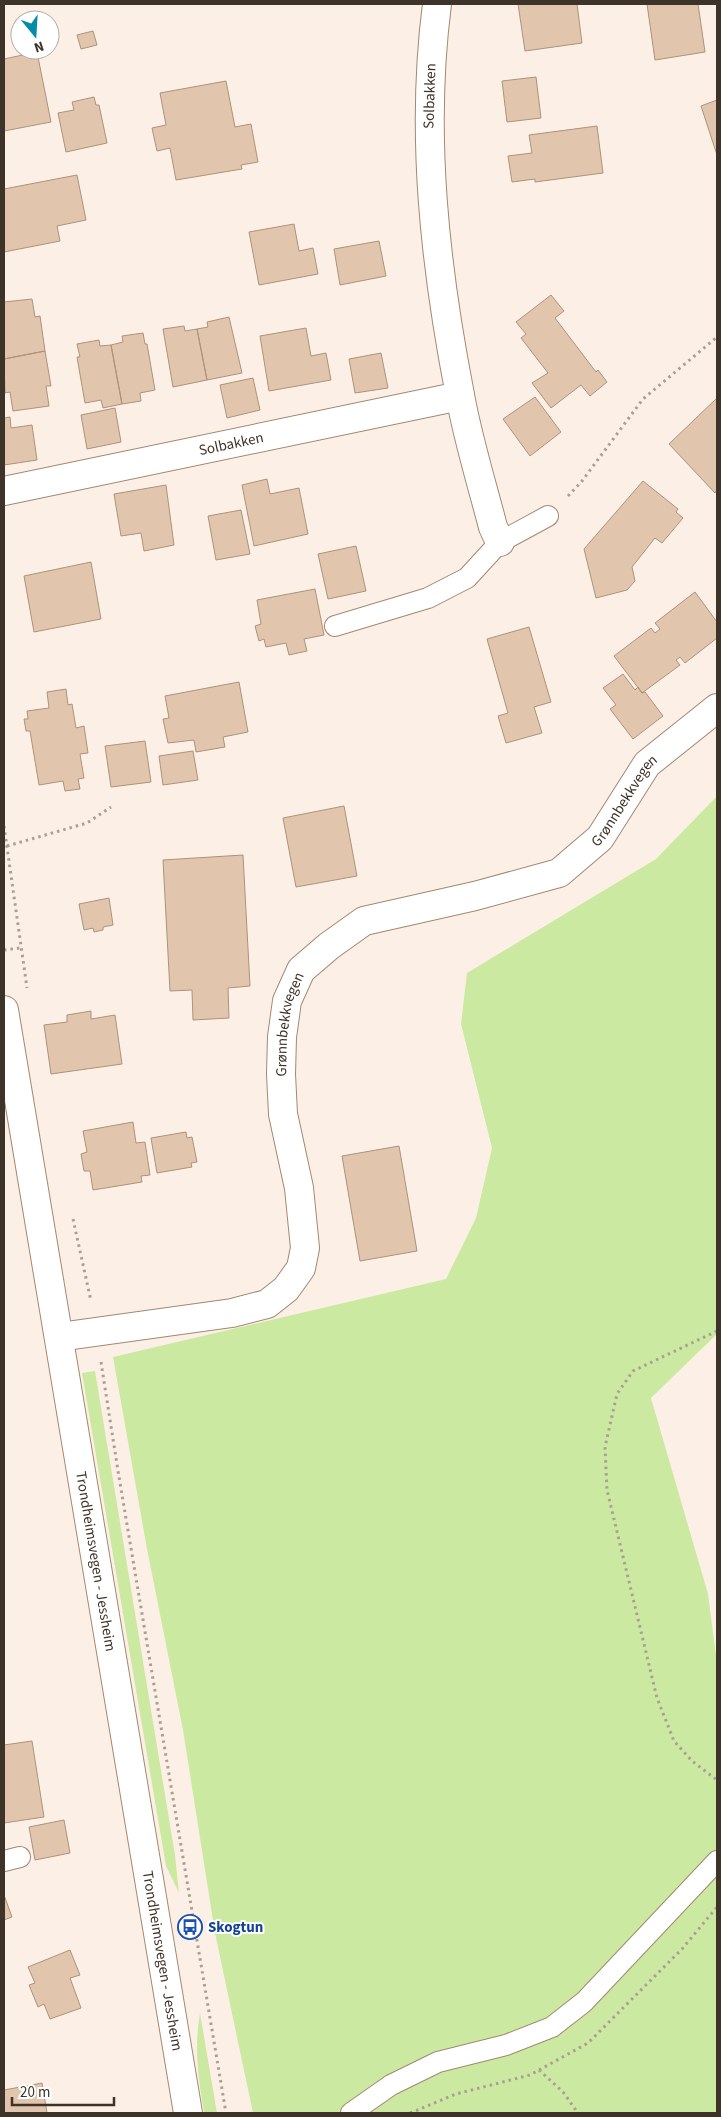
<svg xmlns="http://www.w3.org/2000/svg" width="721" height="2117" viewBox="0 0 721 2117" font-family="'Source Sans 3',sans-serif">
	<rect width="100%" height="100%" fill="#fcf0e6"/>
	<path fill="#cce9a1" d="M 717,796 L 717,1334 L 651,1398 L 708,1594 L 717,1663 L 717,2113 L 253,2113 L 215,1933 L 183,1730 L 147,1549 L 113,1357 L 446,1279 L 476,1218 L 492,1148 L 461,1024 L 467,973 L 656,859 Z
		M 95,1371 L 175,1855 L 179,1893 L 166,1866 L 82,1373 Z
		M 200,2013 L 217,2113 L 204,2113 L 204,2111 C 198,2078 194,2046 200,2013 Z"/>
	<path fill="#e2c5ad" stroke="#ad927b" d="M 518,4 L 577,4 L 582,43 L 525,51 Z
		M 647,4 L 698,4 L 705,52 L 655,60 Z
		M 93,31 L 97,45 L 81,49 L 77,35 Z
		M 37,52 L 51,122 L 4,131 L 4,59 Z
		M 536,77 L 541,118 L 507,122 L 502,81 Z
		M 226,81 L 235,127 L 251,124 L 258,162 L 241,165 L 242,169 L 176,180 L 170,148 L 157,151 L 152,128 L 166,125 L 160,93 Z
		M 94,97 L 96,105 L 99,105 L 107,143 L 66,152 L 58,113 L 74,110 L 72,102 Z
		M 717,100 L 717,155 L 701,106 Z
		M 597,126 L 603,173 L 535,182 L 535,179 L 512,182 L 508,156 L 532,153 L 529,135 Z
		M 77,175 L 86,220 L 57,226 L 60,241 L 4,252 L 4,189 Z
		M 294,224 L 299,251 L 313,248 L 318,274 L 259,285 L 249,232 Z
		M 379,241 L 386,276 L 340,285 L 334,249 Z
		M 551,295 L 564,311 L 555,318 L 596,372 L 598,370 L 607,382 L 590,396 L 581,385 L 551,408 L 532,383 L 548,373 L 521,338 L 526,334 L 516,322 Z
		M 32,299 L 35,317 L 40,316 L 45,351 L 4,359 L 4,302 Z
		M 229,317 L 242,373 L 207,380 L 197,329 L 208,327 L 207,322 Z
		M 184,326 L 185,331 L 197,329 L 207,380 L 173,387 L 163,329 Z
		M 306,328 L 311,356 L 326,353 L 331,380 L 269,391 L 260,336 Z
		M 143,333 L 145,344 L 147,344 L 155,390 L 140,393 L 141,401 L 122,404 L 111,345 L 123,342 L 122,336 Z
		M 99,340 L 100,346 L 111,345 L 122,404 L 103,408 L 101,400 L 85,403 L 77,357 L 80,357 L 77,344 Z
		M 45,351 L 51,386 L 46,386 L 49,406 L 13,411 L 10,392 L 5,393 L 4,359 Z
		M 381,353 L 388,388 L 355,393 L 349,359 Z
		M 253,378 L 260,410 L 227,418 L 220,385 Z
		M 535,397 L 561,432 L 530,456 L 503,419 Z
		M 717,398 L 717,490 L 715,493 L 669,444 Z
		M 115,408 L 121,442 L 87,449 L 81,415 Z
		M 10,417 L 11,428 L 32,425 L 37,460 L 4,465 L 4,418 Z
		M 267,479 L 270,494 L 299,488 L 308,534 L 254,546 L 242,485 Z
		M 643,481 L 678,509 L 676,512 L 683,518 L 662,543 L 655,538 L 632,567 L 635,581 L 627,590 L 596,598 L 584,549 Z
		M 166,485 L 174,545 L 144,551 L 141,533 L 121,536 L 114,494 Z
		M 241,510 L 250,554 L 216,560 L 208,516 Z
		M 356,546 L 366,591 L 328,599 L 318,554 Z
		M 91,562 L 101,619 L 34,632 L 24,576 Z
		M 315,589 L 324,635 L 304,639 L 307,651 L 289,655 L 286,643 L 266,647 L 264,639 L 259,641 L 255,626 L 261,624 L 257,600 Z
		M 695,592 L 717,622 L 717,638 L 685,663 L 680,657 L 676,660 L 680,665 L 642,693 L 614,656 L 651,628 L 655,633 L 660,629 L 655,623 Z
		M 529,627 L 551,702 L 534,707 L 542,733 L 506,743 L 498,716 L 508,713 L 487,639 Z
		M 623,674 L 635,690 L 638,687 L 642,693 L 645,692 L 663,716 L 633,739 L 610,709 L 616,705 L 603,688 Z
		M 239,682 L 248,732 L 223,737 L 225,747 L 196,752 L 194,740 L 168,743 L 163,719 L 169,718 L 165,696 Z
		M 66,689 L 68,705 L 72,704 L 76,728 L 84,726 L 88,753 L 80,754 L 84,778 L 78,779 L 80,789 L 65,791 L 63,781 L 39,785 L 30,731 L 26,731 L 24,719 L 28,719 L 27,711 L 49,708 L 47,692 Z
		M 145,741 L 151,782 L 111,787 L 105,746 Z
		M 193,751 L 198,780 L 163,785 L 159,756 Z
		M 344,806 L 357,876 L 296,887 L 283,818 Z
		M 243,855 L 250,986 L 228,988 L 229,1018 L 193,1020 L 192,990 L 170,991 L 163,860 Z
		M 109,898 L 113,925 L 103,927 L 103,930 L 94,932 L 93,928 L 84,930 L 79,904 Z
		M 91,1011 L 91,1019 L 115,1015 L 122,1064 L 51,1074 L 44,1025 L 67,1022 L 67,1015 Z
		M 133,1122 L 136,1143 L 145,1142 L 150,1175 L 141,1176 L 142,1182 L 93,1190 L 90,1171 L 84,1171 L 81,1154 L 87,1152 L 83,1131 Z
		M 186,1132 L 187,1138 L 192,1137 L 197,1162 L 191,1163 L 192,1167 L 157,1173 L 151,1138 Z
		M 399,1146 L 417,1251 L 360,1261 L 342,1156 Z
		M 32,1741 L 44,1817 L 4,1823 L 4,1745 Z
		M 64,1820 L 70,1853 L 35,1860 L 29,1827 Z
		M 4,1895 L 12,1917 L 4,1920 Z
		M 70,1950 L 80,1975 L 70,1978 L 81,2008 L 50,2019 L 44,2004 L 38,2007 L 29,1985 L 35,1983 L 28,1967 Z
		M 42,2083 L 47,2113 L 4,2113 L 4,2090 Z"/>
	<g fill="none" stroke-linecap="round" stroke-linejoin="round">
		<defs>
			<path id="service" d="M 335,626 L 428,598 L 467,578 L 500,542 L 548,516
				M 4,1861 L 20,1857
				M 351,2113 L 391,2085 L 438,2062 L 506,2045 L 552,2027 L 584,2002 L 717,1861"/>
			<g id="minor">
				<path d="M 437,4 C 420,135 435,266 460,395 C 468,440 482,484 493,527 L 500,542"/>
				<path id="s1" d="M 4,491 L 460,396"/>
				<path id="s2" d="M 59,1337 L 232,1313 L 267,1304 L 286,1289 L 301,1268 L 305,1248 L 299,1188 L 283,1114 L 281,1074 L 282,1037 L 287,1001 L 301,970 L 329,946 L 364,921 L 475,896 L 559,873 L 600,838 L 647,764 L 717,708"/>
			</g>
			<g id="secondary">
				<path id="s3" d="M 4,1010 L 188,2113"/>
			</g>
		</defs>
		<use href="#service" stroke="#a38871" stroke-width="22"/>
		<use href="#minor" stroke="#a38871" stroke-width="30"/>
		<use href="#secondary" stroke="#a38871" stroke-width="30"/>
		<path stroke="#ab9f95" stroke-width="3" stroke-dasharray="2.5 4" stroke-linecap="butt" d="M 568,496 L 582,481 L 643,399 L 717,337
			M 4,826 L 27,988
			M 7,846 L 87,823 L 111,807
			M 4,950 L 20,948
			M 73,1219 L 91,1301
			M 717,1331 L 633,1371 L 617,1394 L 605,1447 L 607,1490 L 657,1698 L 674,1741 L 692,1761 L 717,1780
			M 101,1362 L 118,1471 L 226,2113
			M 539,2070 L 563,2092 L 578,2113
			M 410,2113 L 456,2094 L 530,2075 L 588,2043 L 682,1949 L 717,1907"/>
		<use href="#service" stroke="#fff" stroke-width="20"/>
		<use href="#minor" stroke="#fff" stroke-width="28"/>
		<use href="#secondary" stroke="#fff" stroke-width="28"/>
	</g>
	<defs>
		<symbol id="bus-ring" viewBox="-11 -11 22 22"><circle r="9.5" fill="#fff" stroke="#1a4fb4" stroke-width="1.5"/><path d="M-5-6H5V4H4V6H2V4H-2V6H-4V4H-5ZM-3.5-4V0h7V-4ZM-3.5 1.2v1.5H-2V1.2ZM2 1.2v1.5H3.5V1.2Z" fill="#1a4fb4"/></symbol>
	</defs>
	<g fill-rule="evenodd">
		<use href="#bus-ring" x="176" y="1913" width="28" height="28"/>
	</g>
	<g text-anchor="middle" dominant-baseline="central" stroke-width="4" stroke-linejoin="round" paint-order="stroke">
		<g font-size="15" fill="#3e3329" stroke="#fff">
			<text transform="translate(430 96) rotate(-88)">Solbakken</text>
			<text stroke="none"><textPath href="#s1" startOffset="232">Solbakken</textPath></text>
			<text stroke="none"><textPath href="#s2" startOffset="944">Grønnbekkvegen</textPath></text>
			<text stroke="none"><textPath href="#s2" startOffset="508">Grønnbekkvegen</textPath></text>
			<text stroke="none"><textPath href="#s3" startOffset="559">Trondheimsvegen - Jessheim</textPath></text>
			<text stroke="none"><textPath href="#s3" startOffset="964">Trondheimsvegen - Jessheim</textPath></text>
		</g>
		<g font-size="15" font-weight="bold" fill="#164399" stroke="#fff" text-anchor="start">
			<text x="208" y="1927">Skogtun</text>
		</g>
	</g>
	<rect width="721" height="2117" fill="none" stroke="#3e3329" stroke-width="10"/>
	<g transform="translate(35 35) rotate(162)"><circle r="24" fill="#ffffff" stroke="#b2ada9"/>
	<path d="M0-4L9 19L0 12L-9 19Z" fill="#058cab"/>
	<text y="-8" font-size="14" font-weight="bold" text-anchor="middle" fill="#3e3329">N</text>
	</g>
	<path d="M12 2097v8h102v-8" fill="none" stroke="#3e3329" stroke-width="2.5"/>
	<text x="20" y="2097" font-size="15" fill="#3e3329" stroke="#ffffff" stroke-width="4" paint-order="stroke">20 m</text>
</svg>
